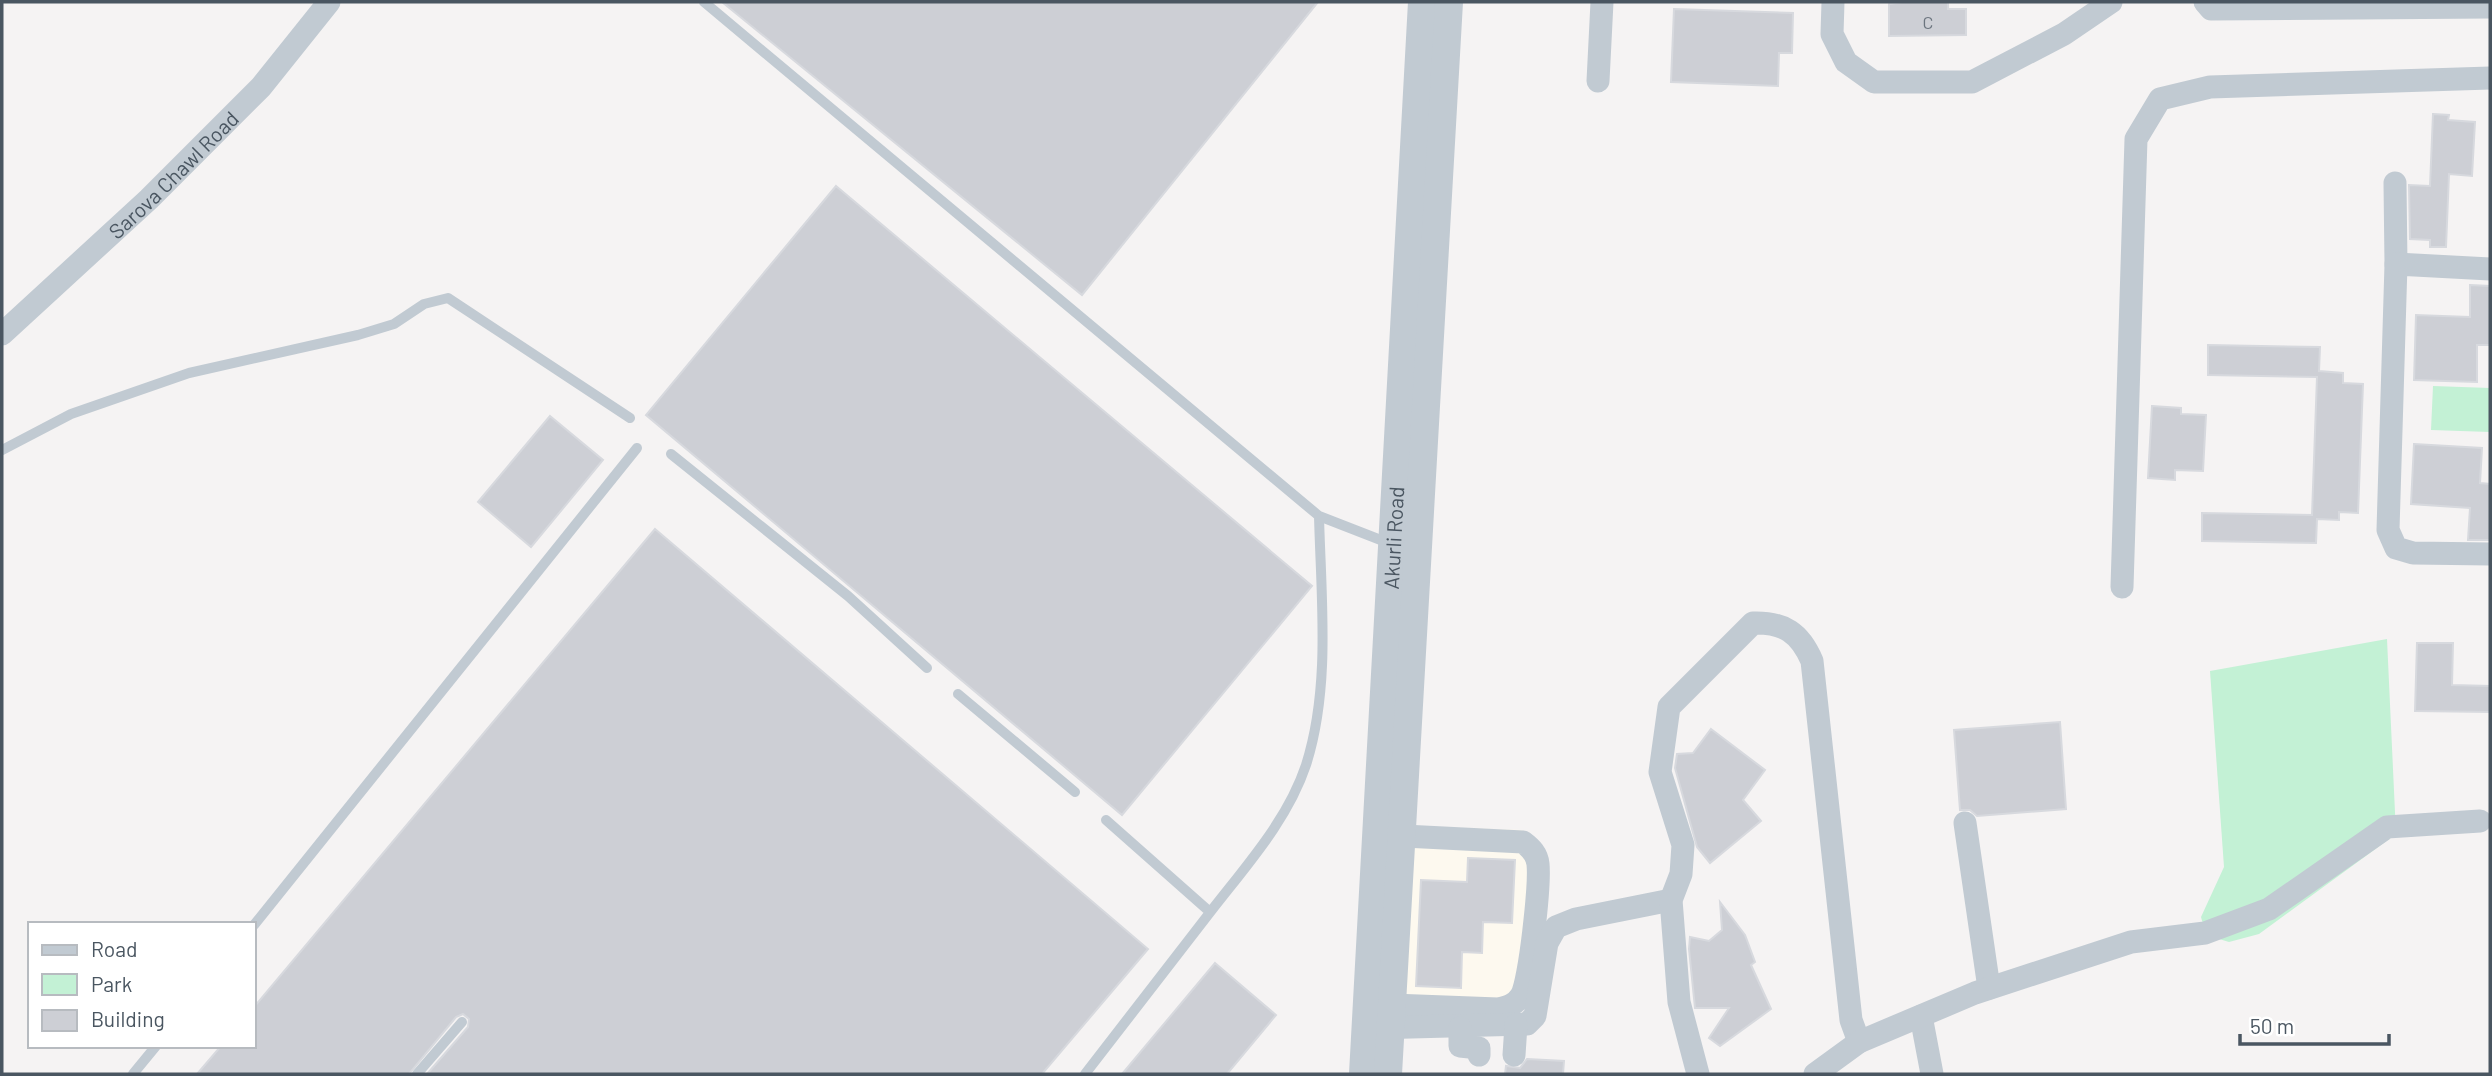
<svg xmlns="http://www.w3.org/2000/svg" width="2492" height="1076" viewBox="0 0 2492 1076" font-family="Barlow,sans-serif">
	<rect width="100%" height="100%" fill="#f5f3f3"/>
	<path fill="#fdf9ef" d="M 1410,826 L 1522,830 L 1536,840 L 1514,1020 L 1398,1014 Z"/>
	<path fill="#c3f1d5" d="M 2433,386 L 2490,388 L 2490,432 L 2431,430 Z
		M 2387,639 L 2396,834 L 2259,934 L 2229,942 L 2206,935 L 2201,917 L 2224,867 L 2210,671 Z"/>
	<path fill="#cdcfd5" stroke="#d7d9de" stroke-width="2" d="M 722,2 L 1318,2 L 1082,295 Z
		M 1902,2 L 1948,2 L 1948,9 L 1966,9 L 1966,35 L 1889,36 L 1889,4 Z
		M 1674,9 L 1793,13 L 1792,53 L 1779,53 L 1778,86 L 1671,82 Z
		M 2433,114 L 2449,115 L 2448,120 L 2475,122 L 2472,176 L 2449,174 L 2446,247 L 2430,247 L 2430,240 L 2410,239 L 2409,185 L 2430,186 Z
		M 836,186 L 1312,586 L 1122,815 L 646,415 Z
		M 2470,285 L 2490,286 L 2490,345 L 2477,345 L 2477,382 L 2414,380 L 2416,315 L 2470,317 Z
		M 2208,345 L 2320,347 L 2319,371 L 2343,373 L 2343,383 L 2363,384 L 2358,513 L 2339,512 L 2339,520 L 2317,519 L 2316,543 L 2202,541 L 2202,513 L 2312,515 L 2317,377 L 2208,375 Z
		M 2152,406 L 2181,408 L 2181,414 L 2206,415 L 2203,471 L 2175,470 L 2175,480 L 2148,478 Z
		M 550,416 L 603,460 L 531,547 L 478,502 Z
		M 2414,444 L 2482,448 L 2480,483 L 2490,484 L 2490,540 L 2468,540 L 2470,508 L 2411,504 Z
		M 655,529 L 1148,949 L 1042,1074 L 427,1074 L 468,1027 L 469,1019 L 463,1014 L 456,1017 L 409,1074 L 197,1074 L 221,1046 L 254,1046 L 254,1007 Z
		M 2417,643 L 2453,643 L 2452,685 L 2490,686 L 2490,712 L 2415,711 Z
		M 2060,722 L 2066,809 L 1977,816 L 1970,810 L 1960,810 L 1954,730 Z
		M 1711,729 L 1765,770 L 1743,800 L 1761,821 L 1710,863 L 1697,847 L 1675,768 L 1677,754 L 1693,753 Z
		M 1468,858 L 1515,860 L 1512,923 L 1483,922 L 1482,953 L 1462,952 L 1461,988 L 1416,986 L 1421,880 L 1467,882 Z
		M 1720,902 L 1745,935 L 1755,962 L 1751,965 L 1771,1009 L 1720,1046 L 1709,1038 L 1729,1008 L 1695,1008 L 1689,949 L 1690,937 L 1709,941 L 1722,930 Z
		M 1215,963 L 1276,1015 L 1227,1074 L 1122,1074 Z
		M 1527,1059 L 1564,1061 L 1563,1074 L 1505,1074 L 1506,1066 L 1520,1068 Z"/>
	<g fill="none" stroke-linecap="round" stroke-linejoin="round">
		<path stroke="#c1cad2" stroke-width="10" d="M 704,2 L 1319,516 L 1391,544
			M 2,450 L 71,414 L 189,373 L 358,335 L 394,324 L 424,304 L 448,298 L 630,418
			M 671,454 L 848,596 L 927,668
			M 958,694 L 1075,792
			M 1106,820 L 1210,912
			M 254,925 L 637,448
			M 133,1074 L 156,1046
			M 417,1074 L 462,1022
			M 1085,1074 C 1126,1021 1167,968 1208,915 C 1244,868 1287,822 1306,765 C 1331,687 1321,597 1319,516"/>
		<g stroke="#c1cad2" stroke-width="23">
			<path d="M 1833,2 L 1832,34 L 1846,62 L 1874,82 L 1972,82 L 2064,34 L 2111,2"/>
			<path d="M 2205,2 L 2211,9 L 2490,7"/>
			<path d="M 1598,81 L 1602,2"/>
			<path d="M 2395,183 L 2396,264"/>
			<path d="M 2490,269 L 2396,264 L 2388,530 L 2396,548 L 2413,553 L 2490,554"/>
			<path id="s1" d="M 2,334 L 149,199 L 261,87 L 329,2"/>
			<path d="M 2122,587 L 2136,139 L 2160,99 L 2210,87 L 2490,78"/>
			<path d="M 1965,823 L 1989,988"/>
			<path d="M 1384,835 L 1523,842 C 1531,848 1537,854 1538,864 C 1540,884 1530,982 1521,996 C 1515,1005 1508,1007 1498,1009 L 1392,1005"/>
			<path d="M 1921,1016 L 1932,1074"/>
			<path d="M 1373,1028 L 1527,1024 L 1535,1016 L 1547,943 L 1556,927 L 1576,919 L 1671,900"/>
			<path d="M 1460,1028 L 1460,1046 L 1479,1048 L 1479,1055"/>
			<path d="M 1514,1055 L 1516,1025"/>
			<path d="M 1698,1074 L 1679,1002 L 1671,900 L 1681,874 L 1683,845 L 1660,772 L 1669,707 L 1753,623 C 1784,622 1800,633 1812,661 L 1851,1020 L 1859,1042"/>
			<path d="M 1815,1074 L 1859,1042 L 1975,993 L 2131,942 L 2205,933 L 2269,909 L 2387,827 L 2480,821"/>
		</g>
		<g stroke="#c1cad2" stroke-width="28">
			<path id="s2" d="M 1363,1074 L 1422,2"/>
			<path d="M 1388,1074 L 1449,2"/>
		</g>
	</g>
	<g text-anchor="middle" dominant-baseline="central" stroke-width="5" stroke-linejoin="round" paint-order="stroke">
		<g font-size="18" fill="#6b747e">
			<text x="1928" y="22">C</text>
		</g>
		<g font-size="21" fill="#4a5661" stroke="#fff">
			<text stroke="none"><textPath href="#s1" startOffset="234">Sarova Chawl Road</textPath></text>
			<text stroke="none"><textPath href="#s2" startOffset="537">Akurli Road</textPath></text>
		</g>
	</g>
	<rect width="2492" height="1076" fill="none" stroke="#4a5661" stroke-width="7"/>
	<rect x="28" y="922" width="228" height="126" fill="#ffffff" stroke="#b7bbc0" stroke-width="2"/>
	<rect x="42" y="945" width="35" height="10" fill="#c1cad2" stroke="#b7bbc0" stroke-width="2"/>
	<text x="91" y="957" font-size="21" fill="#4a5661">Road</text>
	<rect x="42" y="974" width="35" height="21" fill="#c3f1d5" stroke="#b7bbc0" stroke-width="2"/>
	<text x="91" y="992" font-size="21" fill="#4a5661">Park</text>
	<rect x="42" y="1010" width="35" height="21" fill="#cdcfd5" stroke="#b7bbc0" stroke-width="2"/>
	<text x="91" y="1027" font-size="21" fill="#4a5661">Building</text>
	<path d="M2240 1034v10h149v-10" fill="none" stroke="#4a5661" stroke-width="3.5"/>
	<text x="2250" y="1034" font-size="21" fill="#4a5661" stroke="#ffffff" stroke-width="5" paint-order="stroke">50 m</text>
</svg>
